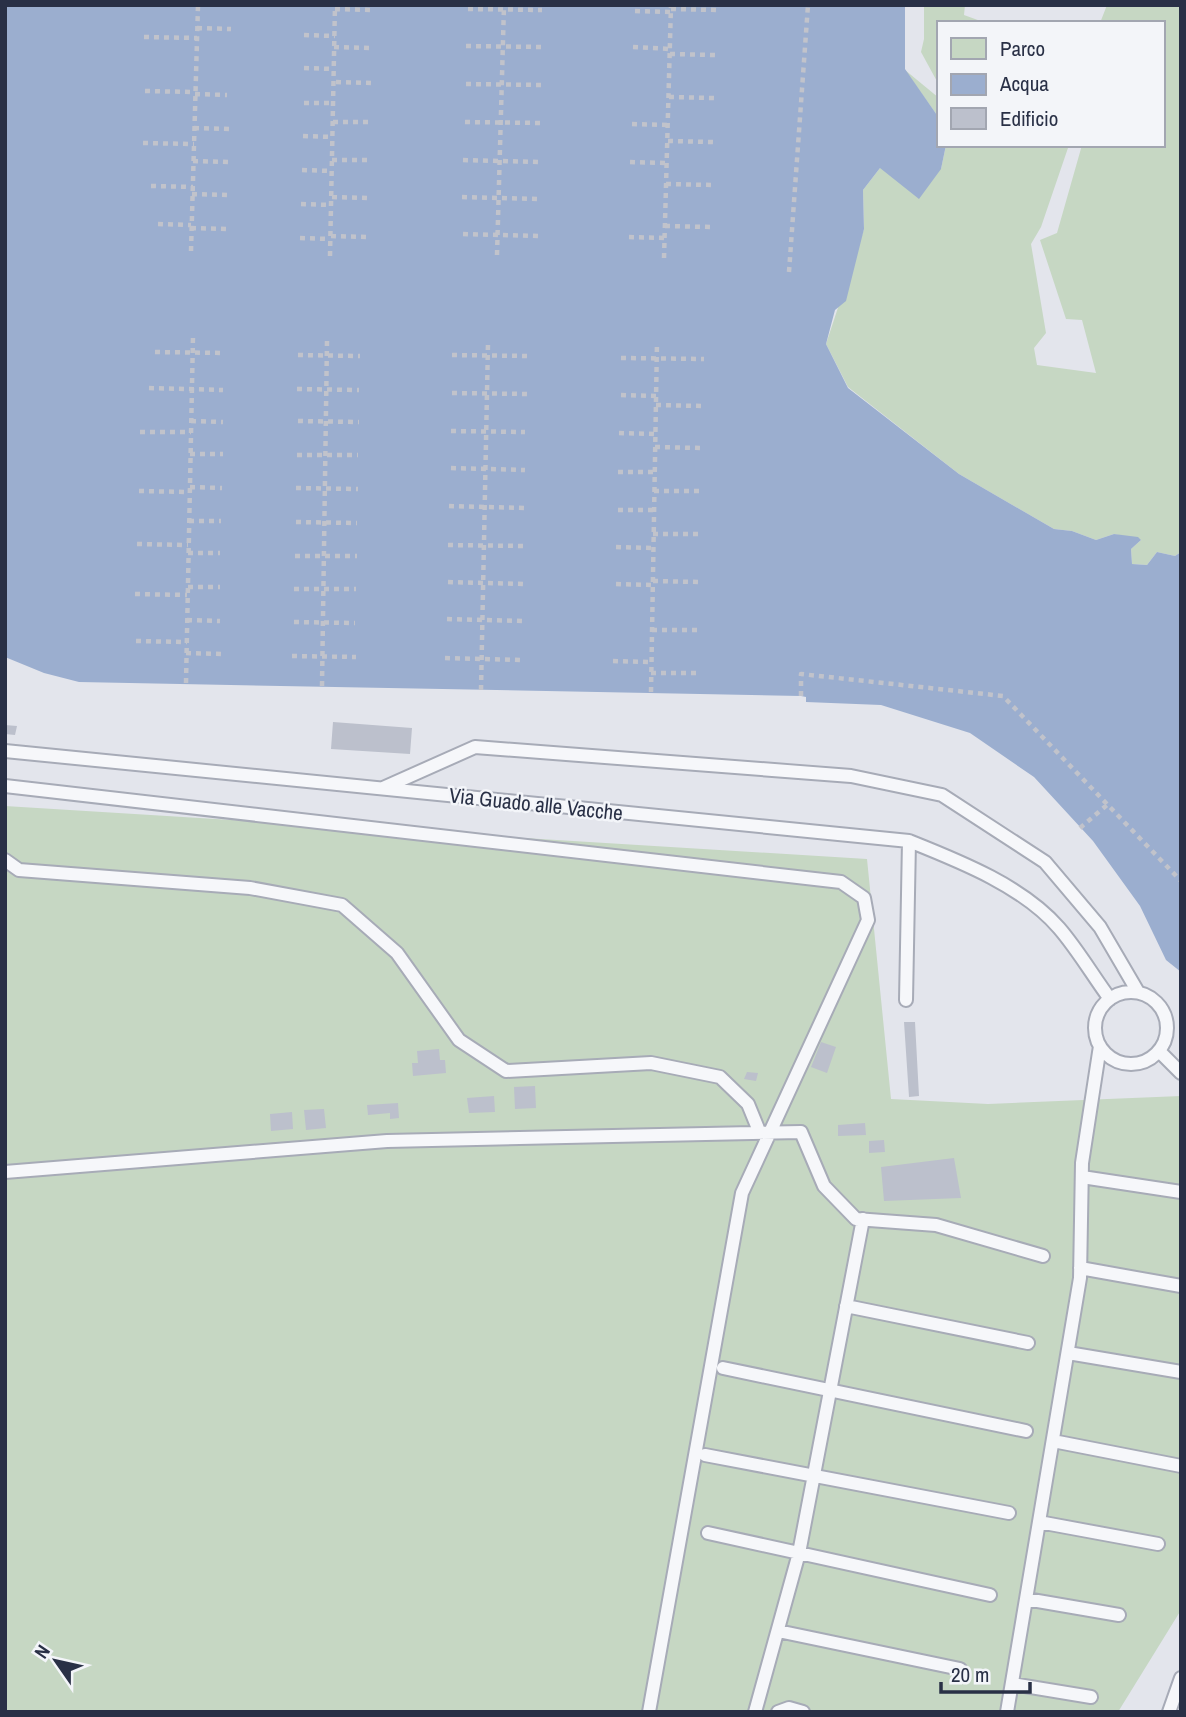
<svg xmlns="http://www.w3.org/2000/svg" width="1186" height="1717" viewBox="0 0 1186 1717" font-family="'Archivo Narrow',sans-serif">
	<rect width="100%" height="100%" fill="#e3e5ec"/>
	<path fill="#c6d7c3" d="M 924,5 L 965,5 L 964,15 L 986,23 L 939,23 L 939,85 L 921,52 L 924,39 Z
		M 1107,5 L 1181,5 L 1181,552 L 1175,556 L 1157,552 L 1147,565 L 1132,564 L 1131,549 L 1141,540 L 1114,534 L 1096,540 L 1072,531 L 1054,529 L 959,474 L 848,387 L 826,344 L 864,229 L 863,190 L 880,168 L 941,169 L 946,145 L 1069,145 L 1041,227 L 1031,244 L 1046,333 L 1034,348 L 1037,365 L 1096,373 L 1082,320 L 1066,319 L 1040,240 L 1057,233 L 1082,145 L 1163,145 L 1163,23 L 1100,23 Z
		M 905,70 L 939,98 L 939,118 Z
		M 5,806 L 867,859 L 891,1099 L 988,1104 L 1181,1096 L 1181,1610 L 1118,1712 L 5,1712 Z"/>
	<path fill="#9baecf" d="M 5,5 L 905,5 L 905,69 L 939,118 L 939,145 L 946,145 L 941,169 L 919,199 L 880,168 L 863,190 L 864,229 L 846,301 L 835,310 L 826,344 L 848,388 L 959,474 L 1054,529 L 1072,531 L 1096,540 L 1114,534 L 1138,537 L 1141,540 L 1131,549 L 1132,564 L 1147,565 L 1157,552 L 1175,556 L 1181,552 L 1181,972 L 1166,960 L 1140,906 L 1093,841 L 1034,777 L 970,733 L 881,705 L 806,702 L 806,697 L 801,696 L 79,682 L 44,673 L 5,657 Z"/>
	<path fill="#bcc0cc" d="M 333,722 L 412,728 L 410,754 L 331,749 Z
		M 5,725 L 17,726 L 15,735 L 5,734 Z
		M 904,1022 L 915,1022 L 919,1096 L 909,1097 Z
		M 821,1042 L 836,1047 L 827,1073 L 811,1067 Z
		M 439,1049 L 440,1060 L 445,1060 L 446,1073 L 413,1076 L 412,1063 L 418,1063 L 417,1051 Z
		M 747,1072 L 758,1073 L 756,1081 L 744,1079 Z
		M 535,1086 L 536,1108 L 515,1109 L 514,1087 Z
		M 494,1096 L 495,1112 L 469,1113 L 467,1098 Z
		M 398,1103 L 399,1118 L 390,1119 L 390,1113 L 368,1115 L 367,1105 Z
		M 324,1109 L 326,1128 L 306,1130 L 304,1110 Z
		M 292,1112 L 293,1129 L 271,1131 L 270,1114 Z
		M 865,1123 L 866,1135 L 838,1136 L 838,1125 Z
		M 884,1140 L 885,1152 L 869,1153 L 869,1141 Z
		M 954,1158 L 961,1198 L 884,1201 L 881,1167 Z"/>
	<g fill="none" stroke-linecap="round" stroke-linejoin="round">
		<defs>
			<path id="lane" d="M 5,751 L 909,841 L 906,1000
				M 5,786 L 841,882 L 864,898 L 868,920 L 742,1193 L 649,1712
				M 383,788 L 475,747 L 851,776 L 942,795 L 1045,862 L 1100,927 L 1138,992
				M 909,841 C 959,861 1023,886 1059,928 C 1078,950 1093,976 1110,999
				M 5,860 L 19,870 L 250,888 L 342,905 L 397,953 L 459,1040 L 506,1071 L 651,1063 L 720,1077 L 748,1104 L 759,1131
				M1095 1028a36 36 0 1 1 72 0a36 36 0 1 1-72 0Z
				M 1159,1051 L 1181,1073
				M 5,1172 L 387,1141 L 801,1132 L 824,1186 L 856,1219 L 936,1225 L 1043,1256
				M 1082,1177 L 1181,1192
				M 1080,1268 L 1181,1286
				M 846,1306 L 1028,1343
				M 1068,1353 L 1181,1372
				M 723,1368 L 1026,1431
				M 1053,1441 L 1181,1466
				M 705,1455 L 1009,1513
				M 1039,1522 L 1158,1544
				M 708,1533 L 990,1595
				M 1026,1599 L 1119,1615
				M 778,1631 L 960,1669
				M 1012,1684 L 1091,1697
				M 755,1712 L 799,1553 L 863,1219
				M 778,1712 L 789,1708 L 803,1712
				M 1007,1712 L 1080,1278 L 1082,1163 L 1100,1046
				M 1169,1712 L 1181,1678"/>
		</defs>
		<use href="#lane" stroke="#a7abb7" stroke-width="16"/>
		<path stroke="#c1c3cb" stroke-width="4.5" stroke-dasharray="5 5" stroke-linecap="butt" d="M 335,9 L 374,10
			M 468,9 L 542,10
			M 671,9 L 717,10
			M 635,11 L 671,12
			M 197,28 L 231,29
			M 304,35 L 335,36
			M 144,37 L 197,38
			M 466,46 L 542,47
			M 334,47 L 373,48
			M 633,47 L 670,49
			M 670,54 L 715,55
			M 304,68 L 334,69
			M 336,82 L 373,83
			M 466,84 L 541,85
			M 145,91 L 195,92
			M 195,94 L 227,95
			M 669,97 L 714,98
			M 304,103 L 333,103
			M 333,122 L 371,122
			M 465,122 L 540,123
			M 632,124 L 668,125
			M 194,128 L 229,129
			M 303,136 L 333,137
			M 668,141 L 713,142
			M 143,143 L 194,144
			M 332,160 L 370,160
			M 463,160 L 539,162
			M 193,161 L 228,162
			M 630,162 L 667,163
			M 302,170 L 332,171
			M 666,184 L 713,185
			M 151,186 L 193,187
			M 192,194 L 229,195
			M 332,197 L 368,198
			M 462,197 L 539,199
			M 301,204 L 331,205
			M 158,224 L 191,225
			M 665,226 L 711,227
			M 191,228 L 226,229
			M 463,234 L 538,236
			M 331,236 L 370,237
			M 629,237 L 665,238
			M 300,238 L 330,239
			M 191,251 L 198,5
			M 497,255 L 504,5
			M 330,256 L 335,5
			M 664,258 L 671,5
			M 789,272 L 808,5
			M 155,352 L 225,353
			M 298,355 L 360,356
			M 452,355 L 527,356
			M 621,358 L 704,359
			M 149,388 L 223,390
			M 297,389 L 359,390
			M 452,393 L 527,394
			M 621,395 L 656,396
			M 656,405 L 703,406
			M 191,421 L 223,422
			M 298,421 L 359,422
			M 451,431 L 525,432
			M 140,432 L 191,432
			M 619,433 L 655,434
			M 655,447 L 701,448
			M 190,454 L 223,454
			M 297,455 L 358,455
			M 451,468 L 525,470
			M 618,472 L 654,472
			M 190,487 L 222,488
			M 296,488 L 358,489
			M 139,491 L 189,492
			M 654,491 L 702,491
			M 449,506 L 525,508
			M 618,510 L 654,510
			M 189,521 L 221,521
			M 296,522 L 357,523
			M 653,534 L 700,534
			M 137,544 L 188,545
			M 448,545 L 524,546
			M 616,547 L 653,548
			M 188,553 L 220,553
			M 295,556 L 357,556
			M 653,581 L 700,582
			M 448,582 L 523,584
			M 616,584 L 653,585
			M 188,587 L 220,587
			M 294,589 L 356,589
			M 135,594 L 187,595
			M 447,619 L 523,621
			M 187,620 L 220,621
			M 294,622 L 355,623
			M 652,630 L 697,630
			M 136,641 L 187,642
			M 186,653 L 222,654
			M 292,656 L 356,657
			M 445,658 L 523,660
			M 613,661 L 651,662
			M 651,673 L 698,673
			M 186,683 L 193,336
			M 322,686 L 327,341
			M 481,690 L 488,343
			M 651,692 L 657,342
			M 801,696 L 801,674 L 1003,696 L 1181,881
			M 1080,828 L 1107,805"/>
		<use href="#lane" stroke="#f6f7fa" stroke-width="12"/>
	</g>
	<g text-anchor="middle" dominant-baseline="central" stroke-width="5" stroke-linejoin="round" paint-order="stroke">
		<g font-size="21" fill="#293046" stroke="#f3f5f9">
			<text transform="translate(536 804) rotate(6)">Via Guado alle Vacche</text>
		</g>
	</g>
	<rect width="1186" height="1717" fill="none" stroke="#293046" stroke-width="14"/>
	<rect x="937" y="21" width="228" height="126" fill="#f3f5f9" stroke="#a2a6b1" stroke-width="2"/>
	<rect x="951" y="38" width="35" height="21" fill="#c6d7c3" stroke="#a2a6b1" stroke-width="2"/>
	<text x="1000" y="56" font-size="21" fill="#293046">Parco</text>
	<rect x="951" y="74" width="35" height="21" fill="#9baecf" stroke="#a2a6b1" stroke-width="2"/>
	<text x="1000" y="91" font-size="21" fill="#293046">Acqua</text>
	<rect x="951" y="108" width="35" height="21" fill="#bcc0cc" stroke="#a2a6b1" stroke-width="2"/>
	<text x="1000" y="126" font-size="21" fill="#293046">Edificio</text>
	<g transform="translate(56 1661) rotate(304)" stroke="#f3f5f9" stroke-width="5" paint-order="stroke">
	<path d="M0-5L12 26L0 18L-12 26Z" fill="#293046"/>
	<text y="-10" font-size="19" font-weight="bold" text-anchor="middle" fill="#293046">N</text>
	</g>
	<path d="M941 1682v10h89v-10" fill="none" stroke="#293046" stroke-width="3.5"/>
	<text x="951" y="1682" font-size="21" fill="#293046" stroke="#f3f5f9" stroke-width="5" paint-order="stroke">20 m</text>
</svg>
